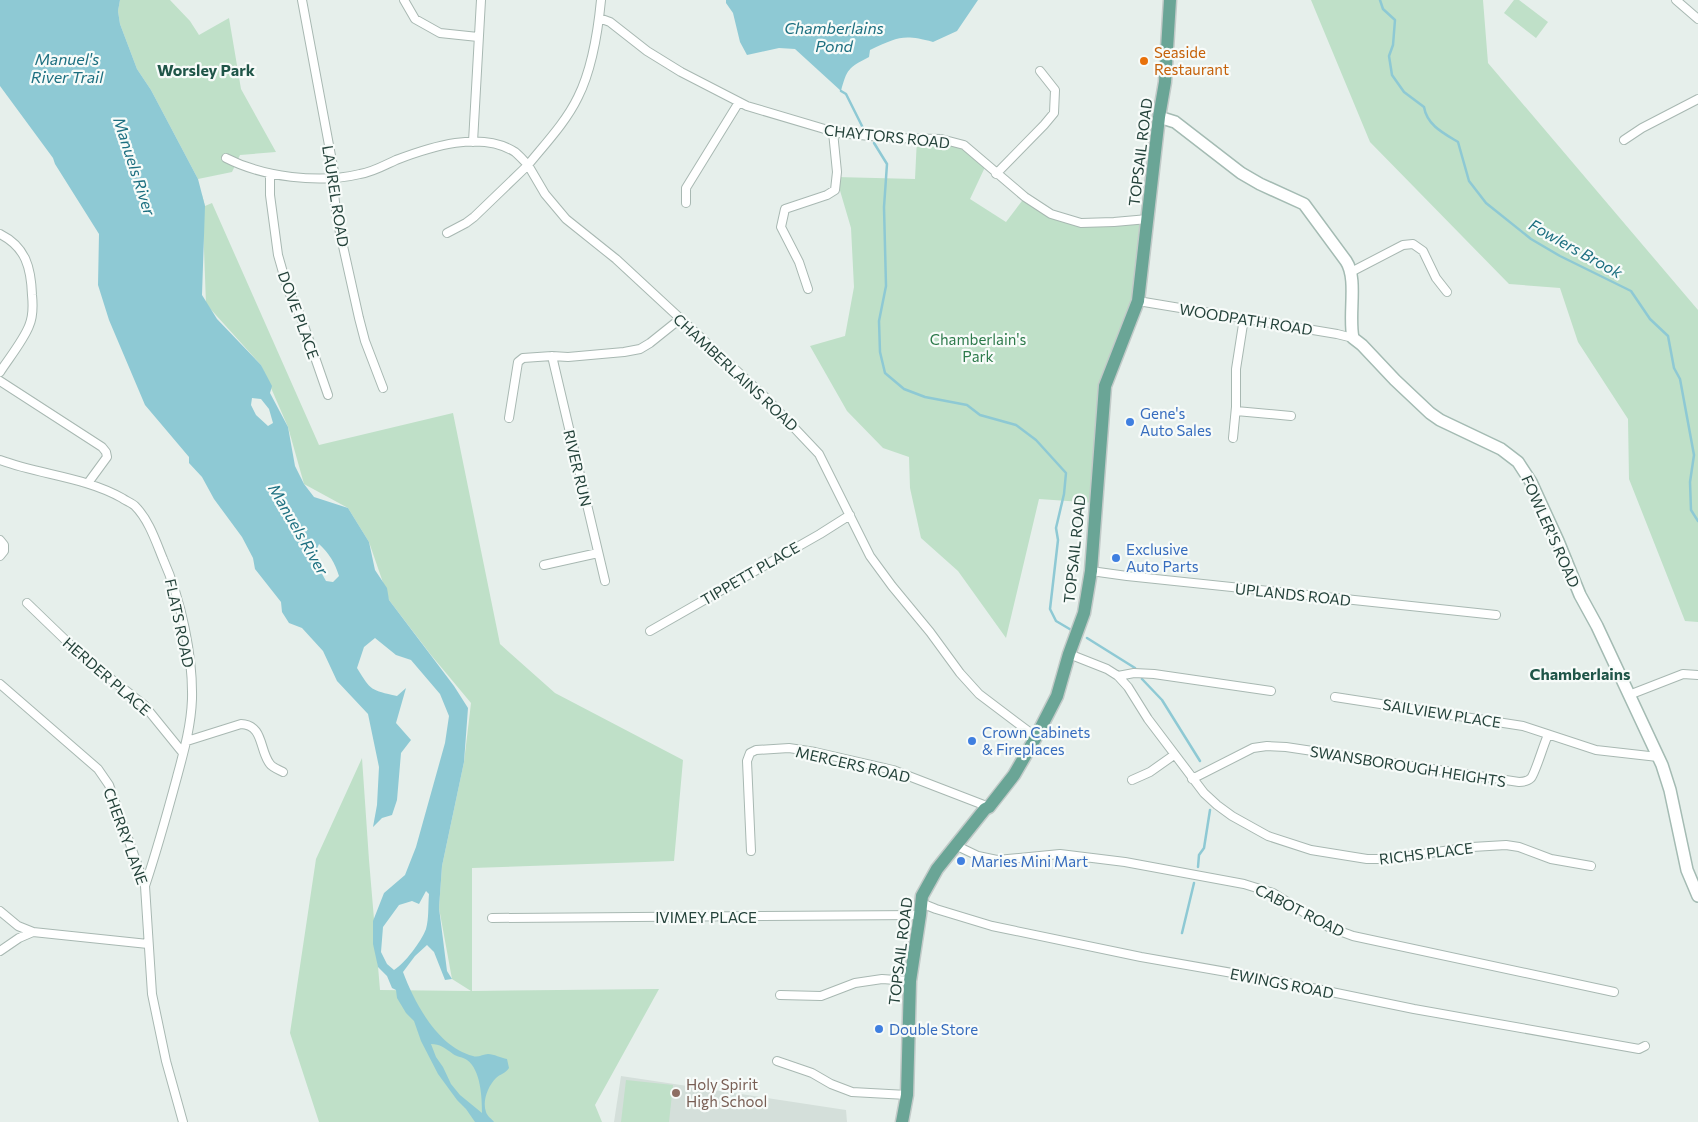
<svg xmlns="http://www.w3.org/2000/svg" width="1698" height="1122" viewBox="0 0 1698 1122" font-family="Commissioner,sans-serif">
	<rect width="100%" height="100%" fill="#e6efeb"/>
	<path fill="#d4dfda" d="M 621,1076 L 846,1110 L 847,1122 L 614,1122 Z"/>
	<path fill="#bfe0c8" d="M 120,0 L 170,0 L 190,21 L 199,35 L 229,18 L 241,89 L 276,152 L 240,155 L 232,172 L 198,179 L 151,90 L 137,69 L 120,24 L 118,11 Z
		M 1311,0 L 1483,0 L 1488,63 L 1698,310 L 1698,622 L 1685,621 L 1629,479 L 1628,419 L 1578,342 L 1560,288 L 1509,284 L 1370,142 Z
		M 1514,0 L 1519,0 L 1548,22 L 1536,38 L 1504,13 Z
		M 917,138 L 964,145 L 986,165 L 970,199 L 1006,222 L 1025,197 L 1051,214 L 1081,223 L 1148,219 L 1138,301 L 1105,386 L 1096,503 L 1039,499 L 1006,638 L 958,571 L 921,538 L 910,488 L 909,457 L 883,448 L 847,411 L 810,346 L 845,336 L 854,287 L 851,228 L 836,177 L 915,179 Z
		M 202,195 L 205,206 L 212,203 L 319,445 L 453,413 L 500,644 L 555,693 L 683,760 L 674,861 L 472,868 L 472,991 L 659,989 L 595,1105 L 602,1122 L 319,1122 L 290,1033 L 316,859 L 362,758 L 369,860 L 380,990 L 471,991 L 452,979 L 439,908 L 442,866 L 464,762 L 471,703 L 431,655 L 389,600 L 369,542 L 348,508 L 304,484 L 288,427 L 261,365 L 206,304 Z
		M 626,1080 L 673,1085 L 669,1122 L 621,1122 Z"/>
	<path fill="#8ec9d4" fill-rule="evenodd" d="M 0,0 L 120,0 L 118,11 L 120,24 L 137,69 L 151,90 L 198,179 L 205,206 L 202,295 L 217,319 L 261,365 L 272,386 L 270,393 L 288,427 L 295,466 L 304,484 L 314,497 L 348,508 L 369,542 L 375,570 L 387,588 L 389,600 L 454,686 L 468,708 L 464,762 L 442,866 L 439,908 L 447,971 L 452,979 L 445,980 L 434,952 L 427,945 L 415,956 L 403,972 C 415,1004 438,1047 473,1056 C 478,1058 483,1054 488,1054 C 494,1054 501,1058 507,1059 L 509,1068 C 505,1074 500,1074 496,1078 C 488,1086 482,1101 486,1112 C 487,1116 492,1119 494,1122 L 475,1122 L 466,1109 L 457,1100 L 438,1074 L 421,1041 L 414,1021 L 406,1013 L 397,998 L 396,990 L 392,988 L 387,976 L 378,967 L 373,944 L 373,921 L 384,893 L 405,875 L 416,847 L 445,743 L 449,716 L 440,694 L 411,660 L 396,655 L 375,638 L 364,647 L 357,668 C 371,691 371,690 397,696 L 406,688 L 396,723 L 411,740 L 401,753 L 397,800 L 392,815 L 382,818 L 373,827 L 377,805 L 379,767 L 368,714 L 337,681 L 323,651 L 302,628 L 289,623 L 282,612 L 281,602 L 255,569 L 253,558 L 242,537 L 214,499 L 202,477 L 189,463 L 189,457 L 145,405 L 109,320 L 98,285 L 99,234 L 55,164 L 53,158 L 0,86 ZM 252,398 L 261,399 L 269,409 L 273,423 L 268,426 L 256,415 L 251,405 ZM 319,544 C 329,553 335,563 339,576 L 333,582 L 326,581 L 313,558 ZM 426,891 L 429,894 C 428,905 429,919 426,929 C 421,942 405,963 394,970 L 387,964 L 381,952 L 383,927 L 399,905 L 412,901 L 419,904 ZM 431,1044 C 440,1044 445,1048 453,1054 C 457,1057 463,1057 467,1060 C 481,1070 482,1098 482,1113 L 460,1095 L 451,1084 L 443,1067 L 436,1057 Z
		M 726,0 L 978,0 L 957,31 L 933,42 C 903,34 898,37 870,50 L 869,57 C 848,68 847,69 841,91 L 795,49 L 779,48 L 747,55 L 740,42 L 733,13 L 726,3 Z"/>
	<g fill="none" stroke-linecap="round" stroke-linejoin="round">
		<path stroke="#8ec9d4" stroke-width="2.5" d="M 1380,0 L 1383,9 L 1395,20 L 1393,45 L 1389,56 L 1392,75 L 1404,92 L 1424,107 C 1427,125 1443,133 1458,142 L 1469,181 L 1486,203 L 1531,239 L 1560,256 L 1631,291 L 1650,319 L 1668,336 L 1674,368 L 1680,379 L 1694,455 L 1690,482 L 1691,510 L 1698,521
			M 841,91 L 846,94 L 865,132
			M 874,143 L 887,164 L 884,207 L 886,286 L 879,321 L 880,352 L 885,373 L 904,389 L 925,397 L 967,405 L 980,415 L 1016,425 L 1036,440 L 1066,473 L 1064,494 L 1056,528 L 1058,540 L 1050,609 L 1056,621 L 1073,631
			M 1087,638 L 1135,668
			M 1142,679 L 1162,700 L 1200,761
			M 1198,867 L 1199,855 L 1204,848 L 1210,810
			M 1182,933 L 1194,883"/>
		<defs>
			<path id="street" d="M 302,0 L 334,172 L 333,185 L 337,219 L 359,318 L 365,341 L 383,388
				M 404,0 L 415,19 L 440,33 L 478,37
				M 601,0 C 598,31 592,69 578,97 C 566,122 545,144 528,165 L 545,194 L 566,219 L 616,259 L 765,397 L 819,454 L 870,556 L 892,586 L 930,632 L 960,673 L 979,694 L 1036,737
				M 1676,0 L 1698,19
				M 599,18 L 610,22 L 647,51 L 681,72 L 747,106 L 838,133 L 892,138 L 941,139 L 964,145 L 1025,197 L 1051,214 L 1081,223 L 1114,222 L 1148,219
				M 1624,140 L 1642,128 L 1698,99
				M 473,142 L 481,0
				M 226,158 C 263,177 319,184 360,174 C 373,172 385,165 396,160 C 430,147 481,130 515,152 C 519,155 524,161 528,165 L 474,217 L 466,223 L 447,233
				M 270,174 L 270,195 L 278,255 L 288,290 L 301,317 L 328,395
				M 996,174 L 1044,125 L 1054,113 L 1055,90 L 1040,71
				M 686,203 L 686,188 L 739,102
				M 0,234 C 26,247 31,268 32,295 C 33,305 33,317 29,326 C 23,341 9,358 0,372
				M 1351,272 L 1403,245 L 1413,244 L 1423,251 L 1436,278 L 1447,292
				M 808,289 L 799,262 L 781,227 L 785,209 L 827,195 L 835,190 L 837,172 L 833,132
				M 1138,301 L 1337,334 L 1353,338
				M 552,356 L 605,581
				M 0,381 L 102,447 L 106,452 L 107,457 L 88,483
				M 1236,411 L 1291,416
				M 509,418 L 518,362 L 523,358 L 552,356 L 568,357 L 624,352 L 640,349 L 650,343 L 680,319
				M 1233,438 L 1236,407 L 1236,369 L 1244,318
				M 0,460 C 40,475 85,477 122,498 C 126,501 132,503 135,506 C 149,520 156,542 163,559 C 181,599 193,656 192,699 C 191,726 184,751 177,777 C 167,814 157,850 145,886
				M 0,540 L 4,545 L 4,551 L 0,556
				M 544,565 L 598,553
				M 1091,571 L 1127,576 L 1496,615
				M 27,603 L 82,656 L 144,705 L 183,753
				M 650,631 L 820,534 L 850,515
				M 1069,654 L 1107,669 L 1118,676 L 1128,687 L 1148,719 L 1204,793 L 1217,805 L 1232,816 L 1268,836 L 1311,850 L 1367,859 L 1387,859 L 1472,847 L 1506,845 L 1519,847 L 1551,859 L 1591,866
				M 1118,676 L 1134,673 L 1154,674 L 1271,691
				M 0,684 L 98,769 L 109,785 L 145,886 L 152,994 L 166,1061 L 183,1122
				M 1629,695 L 1683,674 L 1698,675
				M 1335,697 L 1523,726 L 1596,750 L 1658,757
				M 187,741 L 241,724 C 264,725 259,750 270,764 C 272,767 279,770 283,772
				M 1192,779 L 1253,748 L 1267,746 L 1286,747 L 1519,782 C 1524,782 1528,781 1531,778 C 1535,774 1544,743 1548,735
				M 1132,780 L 1150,772 L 1174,755
				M 955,845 L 978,856 L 997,860 L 1060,854 L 1125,862 L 1244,884 L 1273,893 L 1326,926 L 1353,936 L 1614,992
				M 751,851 L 747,761 L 750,753 L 756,750 L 789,748 L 815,752 L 893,770 L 989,807
				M 921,903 L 936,909 L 992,926 L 1141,957 L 1278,981 L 1414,1009 L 1639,1049 L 1645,1046
				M 0,911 L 18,926 L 33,932
				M 492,918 L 920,915
				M 0,951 L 19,938 L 33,932 L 148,944
				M 780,995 L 821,996 L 855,983 L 882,979 L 910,981
				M 777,1061 L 812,1073 L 831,1084 L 852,1092 L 907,1095"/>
			<path id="secondary" d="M 1159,117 L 1175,122 L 1241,173 L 1260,184 L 1304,204 L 1346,261 C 1358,279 1348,315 1353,338 L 1362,345 L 1395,380 L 1430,413 L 1440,420 L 1501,449 L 1518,462 L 1531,482 L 1558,541 L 1580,595 L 1597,626 L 1662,765 L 1670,790 L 1687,870 L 1698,896"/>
			<path id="primary" d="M 902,1122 L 907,1095 L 910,981 L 920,915 L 922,896 L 937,869 L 985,809 L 989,807 L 1014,775 L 1036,737 L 1057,696 L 1069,654 L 1084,613 L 1091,571 L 1105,386 L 1138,301 L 1159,117 L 1165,82 L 1170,0"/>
		</defs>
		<use href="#street" stroke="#a8b8b2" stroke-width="10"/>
		<use href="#secondary" stroke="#a4bbb3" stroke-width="14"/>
		<use href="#primary" stroke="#c2cac8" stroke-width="15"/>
		<use href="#street" stroke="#fff" stroke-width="8"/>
		<use href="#secondary" stroke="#fff" stroke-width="11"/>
		<use href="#primary" stroke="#6aa596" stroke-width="12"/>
	</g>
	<circle fill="#e8710a" stroke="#f7fbf9" stroke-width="2" cx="1144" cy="61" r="5"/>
	<g fill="#3f7fe0" stroke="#f7fbf9" stroke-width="2">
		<circle cx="1130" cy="422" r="5"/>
		<circle cx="1116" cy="558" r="5"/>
		<circle cx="972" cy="741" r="5"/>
		<circle cx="961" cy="861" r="5"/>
		<circle cx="879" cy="1029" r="5"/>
	</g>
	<circle fill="#8d6e63" stroke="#f7fbf9" stroke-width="2" cx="676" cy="1093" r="5"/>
	<g text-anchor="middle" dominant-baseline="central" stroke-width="4.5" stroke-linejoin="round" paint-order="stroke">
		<g font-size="15" fill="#c56008" stroke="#f7fbf9" text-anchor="start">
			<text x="1154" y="52">Seaside<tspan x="1154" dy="17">Restaurant</tspan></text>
		</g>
		<g font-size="15" fill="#24423a" stroke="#f7fbf9">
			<text transform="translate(887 136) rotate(6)">CHAYTORS ROAD</text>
			<text transform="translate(1140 152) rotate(-83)">TOPSAIL ROAD</text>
			<text transform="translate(336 196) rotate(81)">LAUREL ROAD</text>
			<text transform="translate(299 315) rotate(70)">DOVE PLACE</text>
			<text transform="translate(1246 319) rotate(9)">WOODPATH ROAD</text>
			<text transform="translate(736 372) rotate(43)">CHAMBERLAINS ROAD</text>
			<text transform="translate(578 468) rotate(77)">RIVER RUN</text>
			<text transform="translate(1551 531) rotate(66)">FOWLER'S ROAD</text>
			<text transform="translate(1074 549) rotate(-84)">TOPSAIL ROAD</text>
			<text transform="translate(750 573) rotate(-30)">TIPPETT PLACE</text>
			<text transform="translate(1293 594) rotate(6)">UPLANDS ROAD</text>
			<text transform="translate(180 623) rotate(78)">FLATS ROAD</text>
			<text transform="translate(107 676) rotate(41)">HERDER PLACE</text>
			<text transform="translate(1442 713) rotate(9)">SAILVIEW PLACE</text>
			<text transform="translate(853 764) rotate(13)">MERCERS ROAD</text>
			<text transform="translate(1408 766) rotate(9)">SWANSBOROUGH HEIGHTS</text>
			<text transform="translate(126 836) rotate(70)">CHERRY LANE</text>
			<text transform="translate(1426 853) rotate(-7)">RICHS PLACE</text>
			<text transform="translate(1300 910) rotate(27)">CABOT ROAD</text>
			<text x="706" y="917">IVIMEY PLACE</text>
			<text transform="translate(900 951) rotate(-83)">TOPSAIL ROAD</text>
			<text transform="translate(1282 983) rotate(11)">EWINGS ROAD</text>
		</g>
		<g font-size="15" fill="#2d7a4b" stroke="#f7fbf9">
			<text x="978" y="339">Chamberlain's<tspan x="978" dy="17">Park</tspan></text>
		</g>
		<g font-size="15" fill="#366cbe" stroke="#f7fbf9" text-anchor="start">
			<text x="1140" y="413">Gene's<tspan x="1140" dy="17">Auto Sales</tspan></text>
			<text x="1126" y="549">Exclusive<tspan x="1126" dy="17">Auto Parts</tspan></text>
			<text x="982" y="732">Crown Cabinets<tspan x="982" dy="17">&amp; Fireplaces</tspan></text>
			<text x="971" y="861">Maries Mini Mart</text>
			<text x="889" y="1029">Double Store</text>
		</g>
		<g font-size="15" fill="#785e54" stroke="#f7fbf9" text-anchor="start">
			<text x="686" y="1084">Holy Spirit<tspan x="686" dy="17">High School</tspan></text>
		</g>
		<g font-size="16" font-style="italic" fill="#1c6f80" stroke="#f7fbf9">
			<text x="834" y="27">Chamberlains<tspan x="834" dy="18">Pond</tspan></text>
			<text x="67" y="58">Manuel's<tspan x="67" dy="18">River Trail</tspan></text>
			<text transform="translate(135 166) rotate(72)">Manuels River</text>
			<text transform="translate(1576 248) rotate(29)">Fowlers Brook</text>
			<text transform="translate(299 529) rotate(60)">Manuels River</text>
		</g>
		<g font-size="16" font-weight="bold" fill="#1f5548" stroke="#f7fbf9">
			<text x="206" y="69">Worsley Park</text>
			<text x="1580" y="673">Chamberlains</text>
		</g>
	</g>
</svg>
